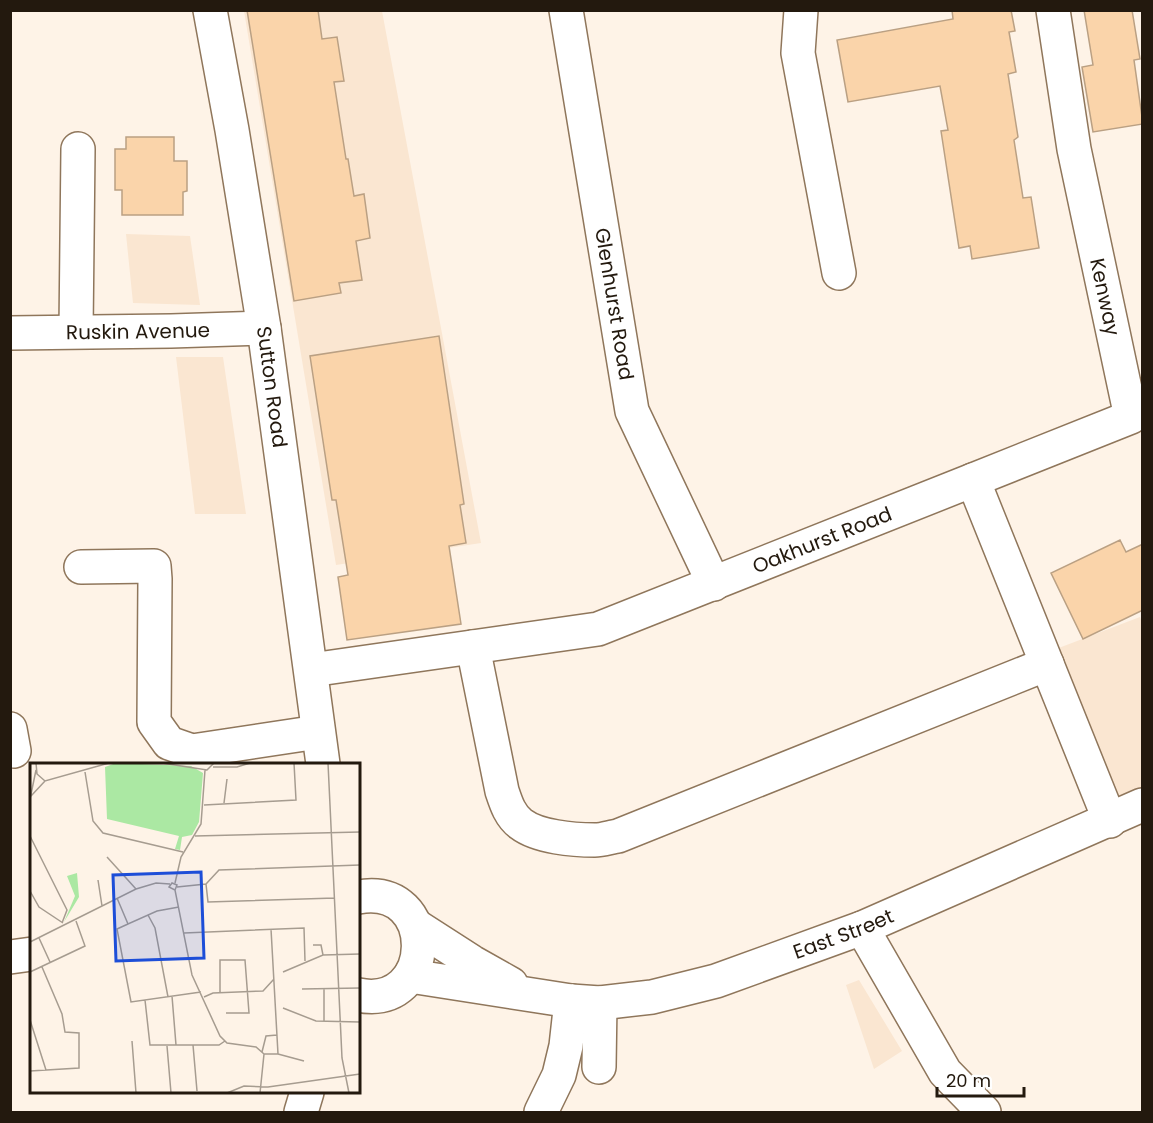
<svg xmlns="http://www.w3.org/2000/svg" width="1153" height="1123" viewBox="0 0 1153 1123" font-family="Poppins,sans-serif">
	<rect width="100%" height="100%" fill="#fef3e7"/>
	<path fill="#fae6d1" d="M 244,11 L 382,11 L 481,543 L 336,565 Z
		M 126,234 L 190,236 L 200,305 L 133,303 Z
		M 176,357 L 223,357 L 246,514 L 195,514 Z
		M 1140,617 L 1142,622 L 1142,805 L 1110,821 L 1043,654 Z
		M 859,980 L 902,1051 L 874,1069 L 846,985 Z"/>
	<path fill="#fad4aa" stroke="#baa083" stroke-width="1.5" d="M 247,10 L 318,10 L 322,39 L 337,37 L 344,81 L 334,82 L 346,159 L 348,159 L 354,196 L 364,194 L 370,238 L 356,241 L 362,280 L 339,283 L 341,293 L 294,301 Z
		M 952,10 L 1011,10 L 1015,31 L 1009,32 L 1016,72 L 1008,74 L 1018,137 L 1014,140 L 1023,198 L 1031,197 L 1039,248 L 972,259 L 970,246 L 959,248 L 941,131 L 948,130 L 940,86 L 848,102 L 837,40 L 953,19 Z
		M 1084,10 L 1132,10 L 1140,59 L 1134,60 L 1143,124 L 1093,132 L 1082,67 L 1093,65 Z
		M 126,137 L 174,137 L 174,161 L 187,161 L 187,191 L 183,192 L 183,215 L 122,215 L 122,190 L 115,190 L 115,149 L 126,149 Z
		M 439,336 L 464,504 L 460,505 L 466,543 L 449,546 L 461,624 L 347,640 L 338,577 L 348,575 L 336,500 L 332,500 L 310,356 Z
		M 1120,540 L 1126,552 L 1143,544 L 1143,610 L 1083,639 L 1051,573 Z"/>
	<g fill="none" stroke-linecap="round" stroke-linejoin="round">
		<defs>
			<g id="minor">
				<path id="s1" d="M 566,10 L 632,411 L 714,584"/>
				<path d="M 801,10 L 798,53 L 839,273"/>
				<path d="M 76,331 L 78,149"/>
				<path id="s2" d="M 10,333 L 171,331 L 264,328"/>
				<path d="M 973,480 L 1131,417 L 1074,149 L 1053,10"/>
				<path d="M 81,567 L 154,566 L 155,579 L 154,722 L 169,743 L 192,751 L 318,732"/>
				<path d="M 473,647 L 502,791 C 506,803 510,816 521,824 C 538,837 573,840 595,840 C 602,840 611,837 618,836 L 1047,664"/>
				<path id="s3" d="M 311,670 L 598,629 L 973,480 L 1110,821"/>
				<path d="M 10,729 L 14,751"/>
				<path d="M 862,928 L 945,1072 L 984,1112"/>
				<path d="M 10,957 L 32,954"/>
				<path d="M 599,1067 L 600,1003"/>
				<path d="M 301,1112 L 307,1092"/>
				<path d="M 541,1112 L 559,1075 L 566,1046 L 571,1001"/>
			</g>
			<g id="major">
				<path id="s4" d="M 210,10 L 232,130 L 264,328 L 323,764"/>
				<path d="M 358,897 C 440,882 437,1011 358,995"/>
				<path d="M 416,926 L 472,962 L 511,984"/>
				<path id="s5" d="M 410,976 L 571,1001 L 600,1003 L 652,997 L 716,981 L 862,928 L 1142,805"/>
			</g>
		</defs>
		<use href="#minor" stroke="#8f765b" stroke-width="36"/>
		<use href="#major" stroke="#8f765b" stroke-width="36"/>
		<use href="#minor" stroke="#fff" stroke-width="33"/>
		<use href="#major" stroke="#fff" stroke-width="33"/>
	</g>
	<g text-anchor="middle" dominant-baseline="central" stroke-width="4.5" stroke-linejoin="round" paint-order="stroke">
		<g font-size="20" fill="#23190e" stroke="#fff">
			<text transform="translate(1105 297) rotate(78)">Kenway</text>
			<text stroke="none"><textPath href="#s1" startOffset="298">Glenhurst Road</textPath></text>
			<text stroke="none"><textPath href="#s2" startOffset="128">Ruskin Avenue</textPath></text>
			<text stroke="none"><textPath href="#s4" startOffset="382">Sutton Road</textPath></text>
			<text stroke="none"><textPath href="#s3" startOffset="531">Oakhurst Road</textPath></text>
			<text stroke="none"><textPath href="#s5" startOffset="446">East Street</textPath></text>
		</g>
	</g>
	<g transform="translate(30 763)">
		<rect width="330" height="330" fill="#fef3e7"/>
		<path d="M 86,0 L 161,3 L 173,10 L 169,59 L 162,72 L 152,74 L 150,87 L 145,86 L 149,73 L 77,56 L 75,4 ZM 47,110 L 49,134 L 34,159 L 45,133 L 37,113 Z" fill="#abe8a3"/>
		<path fill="none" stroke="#a69c90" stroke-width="1.5" d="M 6,0 L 7,11 L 15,18 L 79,0M 132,0 L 177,7 L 184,0M 298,0 L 312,295 L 319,330M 183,4 L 207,4 L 220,0M 55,9 L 63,58 L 73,70 L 153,89M 1,33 L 15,18M 0,36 L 6,7M 194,40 L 197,16M 174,42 L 266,37 L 264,0M 0,73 L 37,147 L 32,160M 165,73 L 330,69M 77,94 L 106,126M 68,117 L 72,143M 145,120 L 151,94 L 171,61 L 175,7M 176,121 L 178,139 L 305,135M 147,124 L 176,121 L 189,107 L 330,102M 145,127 L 147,122 L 142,120 L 139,124 L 145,127 L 162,212 L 190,273 L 197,280 L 226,284 L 234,291 L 230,330M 0,128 L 9,144 L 33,160M 87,135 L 98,161 L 127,148 L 149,144M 118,152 L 125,165 L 138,234M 98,161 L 87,166 L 101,239 L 171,229M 154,170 L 274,165 L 275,198M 9,175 L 20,199M 0,179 L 106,126 L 126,120 L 140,121M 283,182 L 291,182 L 293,192M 0,209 L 55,183 L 46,158M 253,209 L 293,192 L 330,191M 272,226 L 330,225M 294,226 L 294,259M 190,229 L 190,197 L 215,197 L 219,250 L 196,250M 142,233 L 146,282M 174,234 L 183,230 L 233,228 L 244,216M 115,237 L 120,282 L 189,282 L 195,278M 253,245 L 286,258 L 330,259M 0,257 L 16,307M 102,278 L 106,330M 163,282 L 167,328M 137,283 L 141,330M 232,289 L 236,273 L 247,272M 234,291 L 248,291 L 241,166M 248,291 L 274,298M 0,308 L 49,305 L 49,270 L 35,269 L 32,251 L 12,204M 197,330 L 214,323 L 238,324 L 330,311"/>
		<path fill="#1d4ed8" fill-opacity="0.15" stroke="#1d4ed8" stroke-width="3" d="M 171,109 L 174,195 L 86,198 L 83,112 Z"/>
		<rect width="330" height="330" fill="none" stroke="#23190e" stroke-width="3"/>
	</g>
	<rect width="1153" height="1123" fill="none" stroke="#23190e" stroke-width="24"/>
	<path d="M937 1087v9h87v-9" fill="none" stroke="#23190e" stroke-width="3"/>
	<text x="946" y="1087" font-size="18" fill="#23190e" stroke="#ffffff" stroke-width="4.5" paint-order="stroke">20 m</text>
</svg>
